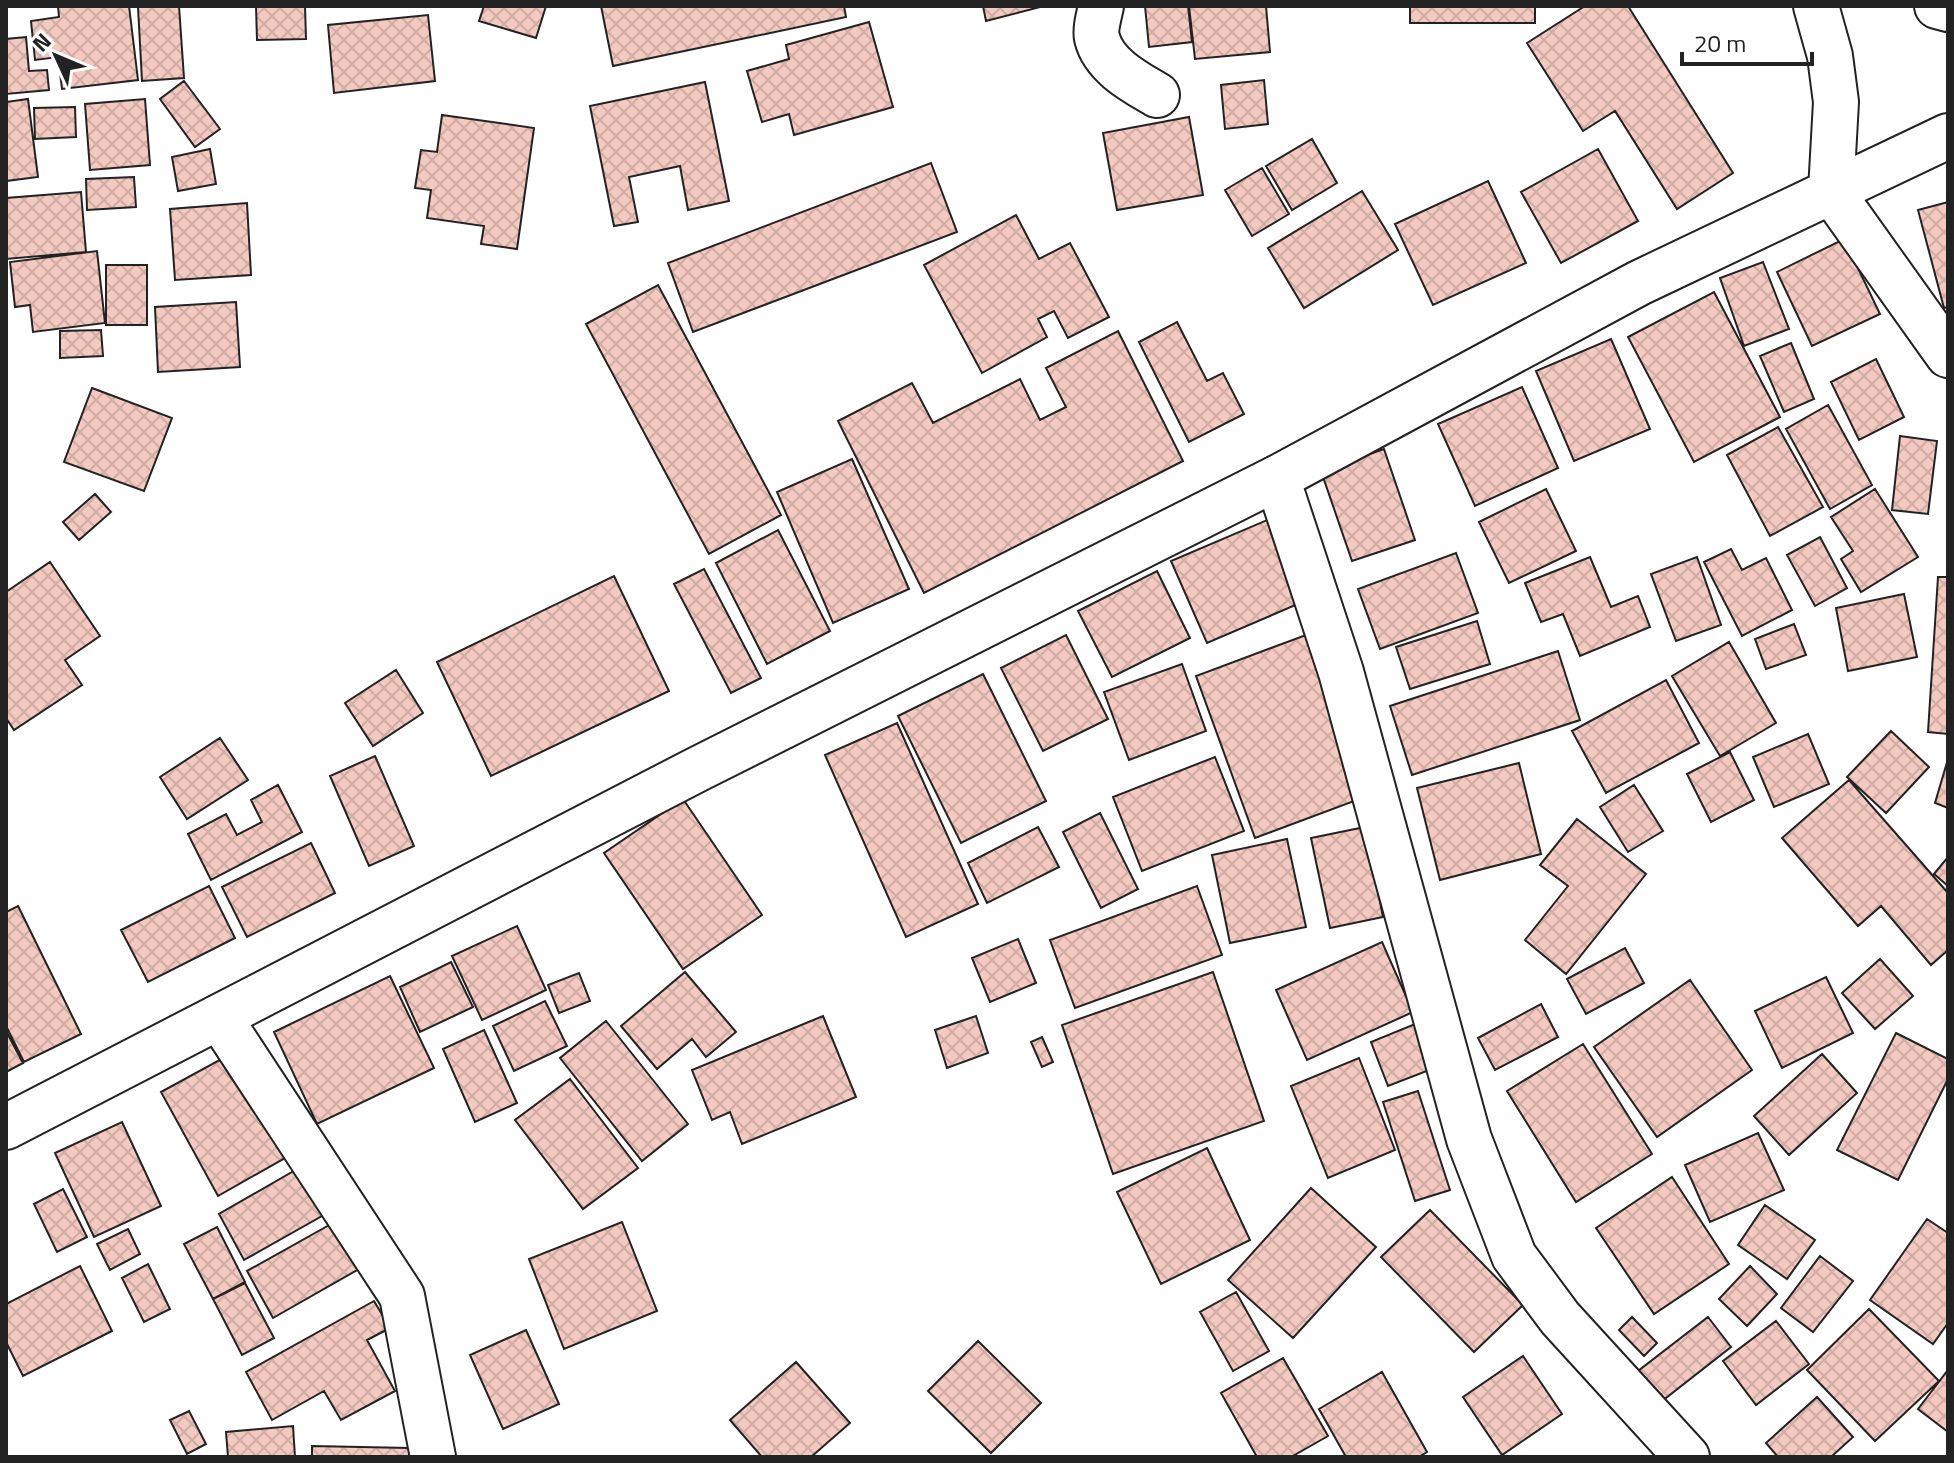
<svg xmlns="http://www.w3.org/2000/svg" width="1954" height="1463" viewBox="0 0 1954 1463" font-family="'Titillium Web',sans-serif">
	<defs>
		<pattern id="building-cross-hatch" width="8" height="8" patternUnits="userSpaceOnUse" patternTransform="scale(2)"><rect width="8" height="8" fill="#f3c9c0"/><path d="M0 0l8 8M0 8l8-8" fill="none" stroke="#d0aca5"/></pattern>
	</defs>
	<rect width="100%" height="100%" fill="#fff"/>
	<path fill="url(#building-cross-hatch)" stroke="#222" stroke-width="2" d="M 58,6 L 129,6 L 138,80 L 62,89 L 58,57 L 35,60 L 31,21 L 59,17 Z
		M 179,6 L 184,78 L 142,81 L 138,7 Z
		M 256,6 L 305,6 L 306,39 L 257,40 Z
		M 484,6 L 546,6 L 536,38 L 479,21 Z
		M 601,6 L 844,6 L 846,17 L 613,66 Z
		M 983,6 L 1044,6 L 986,21 Z
		M 1145,6 L 1188,6 L 1192,42 L 1149,47 Z
		M 1189,6 L 1266,6 L 1270,52 L 1195,59 Z
		M 1410,6 L 1535,6 L 1535,23 L 1410,23 Z
		M 1585,6 L 1628,6 L 1733,173 L 1677,209 L 1615,111 L 1583,131 L 1527,43 Z
		M 428,15 L 435,81 L 334,93 L 328,25 Z
		M 869,22 L 893,107 L 794,135 L 789,114 L 762,122 L 747,71 L 789,59 L 786,45 Z
		M 26,37 L 29,71 L 47,70 L 49,90 L 6,94 L 6,39 Z
		M 1264,80 L 1268,124 L 1225,129 L 1221,85 Z
		M 184,81 L 220,129 L 195,147 L 160,99 Z
		M 705,82 L 729,201 L 688,210 L 680,166 L 629,177 L 638,222 L 614,226 L 590,106 Z
		M 28,99 L 38,177 L 6,181 L 6,102 Z
		M 145,99 L 150,165 L 90,170 L 85,104 Z
		M 75,107 L 76,137 L 35,139 L 34,108 Z
		M 442,115 L 534,128 L 517,249 L 481,244 L 484,226 L 427,218 L 431,190 L 415,188 L 421,150 L 437,152 Z
		M 1189,117 L 1203,195 L 1117,210 L 1103,133 Z
		M 1312,139 L 1337,183 L 1292,210 L 1266,166 Z
		M 210,149 L 216,184 L 178,191 L 172,157 Z
		M 1598,149 L 1638,221 L 1561,263 L 1521,192 Z
		M 931,163 L 957,232 L 693,332 L 668,263 Z
		M 1262,168 L 1289,214 L 1252,236 L 1225,190 Z
		M 134,177 L 136,207 L 87,210 L 86,179 Z
		M 1488,181 L 1526,263 L 1433,305 L 1395,224 Z
		M 1362,191 L 1398,250 L 1304,308 L 1268,248 Z
		M 81,192 L 86,252 L 6,259 L 6,198 Z
		M 1948,202 L 1948,307 L 1944,308 L 1918,210 Z
		M 247,203 L 251,275 L 175,280 L 170,209 Z
		M 1016,215 L 1039,259 L 1070,243 L 1109,317 L 1068,338 L 1054,311 L 1038,319 L 1047,337 L 982,373 L 924,265 Z
		M 1844,239 L 1880,314 L 1812,346 L 1777,272 Z
		M 97,251 L 105,323 L 33,332 L 30,305 L 15,307 L 10,262 Z
		M 1763,262 L 1789,329 L 1744,346 L 1720,278 Z
		M 106,265 L 147,265 L 147,325 L 106,325 Z
		M 658,285 L 781,515 L 709,554 L 586,324 Z
		M 1714,292 L 1780,417 L 1694,462 L 1628,337 Z
		M 236,302 L 240,367 L 158,372 L 155,307 Z
		M 1177,322 L 1207,381 L 1223,373 L 1244,414 L 1189,442 L 1139,342 Z
		M 101,330 L 103,356 L 60,358 L 60,331 Z
		M 1118,331 L 1183,461 L 924,593 L 838,421 L 912,383 L 933,423 L 1020,379 L 1040,420 L 1066,407 L 1046,368 Z
		M 1611,339 L 1650,429 L 1574,461 L 1536,371 Z
		M 1791,343 L 1814,399 L 1784,412 L 1760,356 Z
		M 1876,359 L 1904,417 L 1859,440 L 1831,382 Z
		M 1522,387 L 1558,468 L 1475,506 L 1438,424 Z
		M 92,388 L 172,418 L 144,491 L 64,462 Z
		M 1828,405 L 1872,485 L 1830,509 L 1786,429 Z
		M 1778,427 L 1823,507 L 1770,536 L 1727,455 Z
		M 1900,436 L 1937,441 L 1928,514 L 1892,510 Z
		M 1384,449 L 1415,540 L 1352,561 L 1321,471 Z
		M 852,459 L 909,589 L 833,623 L 777,492 Z
		M 1546,489 L 1576,551 L 1509,583 L 1479,522 Z
		M 1875,489 L 1918,557 L 1861,592 L 1841,559 L 1853,551 L 1831,517 Z
		M 95,494 L 111,512 L 79,540 L 63,522 Z
		M 1279,515 L 1314,597 L 1207,643 L 1171,561 Z
		M 778,530 L 830,631 L 767,664 L 716,563 Z
		M 1820,537 L 1847,588 L 1815,606 L 1787,555 Z
		M 1731,549 L 1742,570 L 1766,558 L 1792,610 L 1742,636 L 1704,562 Z
		M 1456,553 L 1478,613 L 1380,649 L 1358,589 Z
		M 1590,557 L 1611,607 L 1638,596 L 1650,627 L 1580,656 L 1563,614 L 1541,622 L 1525,583 Z
		M 1697,557 L 1721,625 L 1676,641 L 1651,574 Z
		M 50,562 L 100,636 L 65,660 L 82,685 L 14,730 L 6,718 L 6,592 Z
		M 704,569 L 761,678 L 731,693 L 674,584 Z
		M 1157,571 L 1190,638 L 1112,677 L 1078,611 Z
		M 614,576 L 669,691 L 491,776 L 437,662 Z
		M 1938,577 L 1948,577 L 1948,734 L 1928,732 Z
		M 1904,594 L 1917,657 L 1848,671 L 1836,608 Z
		M 1477,621 L 1490,664 L 1410,689 L 1396,647 Z
		M 1794,624 L 1806,655 L 1766,669 L 1755,639 Z
		M 1066,635 L 1108,719 L 1043,751 L 1001,668 Z
		M 1306,635 L 1365,797 L 1255,838 L 1196,676 Z
		M 1729,642 L 1776,723 L 1720,756 L 1672,676 Z
		M 1558,651 L 1580,720 L 1412,775 L 1390,706 Z
		M 1182,664 L 1206,731 L 1129,760 L 1104,692 Z
		M 396,670 L 423,713 L 373,746 L 345,703 Z
		M 983,674 L 1046,801 L 961,843 L 898,716 Z
		M 1666,680 L 1699,743 L 1606,793 L 1572,731 Z
		M 897,723 L 978,904 L 906,937 L 825,755 Z
		M 1891,731 L 1929,767 L 1886,813 L 1847,777 Z
		M 1808,734 L 1829,784 L 1774,807 L 1753,757 Z
		M 220,738 L 248,780 L 187,819 L 160,777 Z
		M 1730,752 L 1754,800 L 1711,822 L 1687,774 Z
		M 375,756 L 414,846 L 369,866 L 330,776 Z
		M 1215,757 L 1244,831 L 1142,871 L 1113,797 Z
		M 1948,759 L 1948,808 L 1935,803 Z
		M 1519,763 L 1541,854 L 1440,880 L 1417,788 Z
		M 1849,780 L 1948,893 L 1948,950 L 1931,965 L 1881,906 L 1858,926 L 1782,838 Z
		M 278,785 L 302,832 L 211,880 L 188,834 L 226,814 L 237,835 L 262,822 L 251,800 Z
		M 1634,785 L 1663,831 L 1628,852 L 1600,807 Z
		M 683,799 L 762,915 L 683,969 L 604,853 Z
		M 1100,813 L 1138,889 L 1101,908 L 1063,832 Z
		M 1577,819 L 1646,874 L 1566,974 L 1525,940 L 1568,886 L 1540,865 Z
		M 1038,827 L 1059,867 L 987,903 L 968,863 Z
		M 1365,827 L 1383,917 L 1330,928 L 1311,838 Z
		M 1287,839 L 1306,927 L 1230,943 L 1212,855 Z
		M 311,843 L 335,893 L 247,937 L 222,887 Z
		M 1948,857 L 1948,886 L 1934,874 Z
		M 209,886 L 235,938 L 148,982 L 121,930 Z
		M 1197,886 L 1222,955 L 1075,1008 L 1050,940 Z
		M 18,906 L 81,1034 L 24,1062 L 6,1026 L 6,912 Z
		M 517,926 L 546,990 L 482,1020 L 452,956 Z
		M 1018,939 L 1036,983 L 990,1002 L 972,958 Z
		M 1382,942 L 1413,1012 L 1307,1060 L 1276,990 Z
		M 1625,948 L 1644,983 L 1586,1014 L 1567,979 Z
		M 1880,959 L 1913,996 L 1875,1029 L 1842,993 Z
		M 451,962 L 473,1007 L 420,1032 L 400,987 Z
		M 685,972 L 736,1032 L 706,1057 L 692,1039 L 657,1069 L 621,1026 Z
		M 1213,972 L 1264,1121 L 1113,1174 L 1062,1025 Z
		M 579,973 L 590,1001 L 559,1013 L 548,985 Z
		M 390,976 L 434,1068 L 317,1124 L 274,1032 Z
		M 1826,977 L 1853,1033 L 1782,1068 L 1755,1011 Z
		M 1690,980 L 1752,1070 L 1657,1137 L 1594,1047 Z
		M 545,1001 L 567,1046 L 514,1071 L 493,1026 Z
		M 1541,1004 L 1558,1037 L 1495,1070 L 1478,1038 Z
		M 823,1016 L 856,1097 L 742,1144 L 730,1112 L 712,1120 L 692,1070 Z
		M 976,1016 L 988,1053 L 947,1068 L 935,1030 Z
		M 606,1021 L 688,1124 L 642,1161 L 560,1058 Z
		M 1415,1024 L 1432,1069 L 1388,1086 L 1371,1042 Z
		M 484,1030 L 517,1103 L 475,1122 L 443,1049 Z
		M 6,1031 L 23,1063 L 6,1072 Z
		M 1896,1033 L 1948,1059 L 1948,1079 L 1898,1180 L 1837,1150 Z
		M 1042,1037 L 1053,1062 L 1042,1067 L 1031,1042 Z
		M 1583,1044 L 1652,1154 L 1576,1202 L 1507,1091 Z
		M 236,1051 L 292,1154 L 218,1196 L 161,1092 Z
		M 1822,1054 L 1857,1093 L 1789,1155 L 1754,1116 Z
		M 1359,1058 L 1395,1150 L 1328,1178 L 1291,1086 Z
		M 570,1079 L 638,1168 L 583,1209 L 515,1120 Z
		M 1418,1091 L 1450,1190 L 1415,1201 L 1383,1102 Z
		M 122,1122 L 161,1206 L 94,1237 L 55,1153 Z
		M 1758,1133 L 1784,1190 L 1710,1222 L 1685,1165 Z
		M 1207,1148 L 1250,1240 L 1161,1284 L 1117,1192 Z
		M 311,1161 L 338,1207 L 244,1260 L 219,1214 Z
		M 1672,1177 L 1729,1264 L 1654,1314 L 1596,1228 Z
		M 1311,1188 L 1376,1247 L 1293,1338 L 1228,1280 Z
		M 63,1189 L 87,1237 L 57,1252 L 34,1204 Z
		M 1765,1205 L 1815,1240 L 1787,1279 L 1738,1245 Z
		M 1430,1210 L 1523,1305 L 1474,1352 L 1381,1257 Z
		M 340,1219 L 366,1265 L 273,1318 L 247,1271 Z
		M 1927,1219 L 1948,1233 L 1948,1323 L 1933,1344 L 1870,1300 Z
		M 622,1222 L 657,1311 L 564,1349 L 529,1259 Z
		M 217,1227 L 245,1282 L 213,1299 L 184,1244 Z
		M 128,1229 L 140,1254 L 110,1270 L 97,1244 Z
		M 1820,1256 L 1853,1281 L 1813,1332 L 1781,1308 Z
		M 148,1264 L 170,1309 L 144,1322 L 122,1278 Z
		M 80,1266 L 112,1331 L 23,1376 L 6,1342 L 6,1304 Z
		M 1750,1266 L 1777,1294 L 1747,1326 L 1719,1299 Z
		M 245,1283 L 274,1338 L 242,1355 L 213,1299 Z
		M 1236,1292 L 1269,1351 L 1233,1371 L 1200,1312 Z
		M 374,1301 L 390,1328 L 367,1340 L 395,1391 L 341,1420 L 324,1391 L 272,1420 L 246,1372 Z
		M 1869,1309 L 1939,1381 L 1875,1441 L 1807,1370 Z
		M 1632,1317 L 1657,1343 L 1644,1356 L 1619,1330 Z
		M 1708,1317 L 1731,1347 L 1662,1401 L 1638,1371 Z
		M 1776,1321 L 1809,1364 L 1756,1405 L 1723,1361 Z
		M 526,1330 L 559,1404 L 503,1429 L 470,1355 Z
		M 978,1341 L 1041,1403 L 991,1453 L 928,1391 Z
		M 1523,1356 L 1562,1414 L 1502,1455 L 1463,1397 Z
		M 1283,1358 L 1328,1436 L 1291,1457 L 1257,1457 L 1221,1393 Z
		M 796,1362 L 850,1423 L 811,1457 L 762,1457 L 730,1420 Z
		M 1948,1370 L 1948,1432 L 1918,1409 Z
		M 1382,1372 L 1427,1452 L 1419,1457 L 1346,1457 L 1319,1409 Z
		M 1817,1397 L 1853,1437 L 1831,1457 L 1778,1457 L 1766,1443 Z
		M 189,1411 L 206,1444 L 187,1454 L 170,1420 Z
		M 293,1426 L 295,1457 L 228,1457 L 226,1432 Z
		M 312,1446 L 409,1448 L 409,1457 L 312,1457 Z"/>
	<g fill="none" stroke-linecap="round" stroke-linejoin="round">
		<defs>
			<path id="minor" d="M 1101,6 C 1099,15 1095,30 1097,38 C 1104,66 1135,82 1157,95
				M 1937,6 L 1948,9
				M 1831,191 L 1948,355
				M 1277,478 L 1341,672 L 1469,1139 L 1514,1256 L 1560,1318 L 1687,1457
				M 219,1017 L 402,1296 L 433,1457"/>
			<path id="major" d="M 1816,6 L 1830,56 L 1836,102 L 1831,191
				M 6,1127 L 698,769 L 1277,478 L 1639,283 L 1948,136"/>
		</defs>
		<use href="#minor" stroke="#222" stroke-width="48"/>
		<use href="#major" stroke="#222" stroke-width="48"/>
		<use href="#minor" stroke="#fff" stroke-width="44"/>
		<use href="#major" stroke="#fff" stroke-width="44"/>
	</g>
	<rect width="1954" height="1463" fill="none" stroke="#222222" stroke-width="16"/>
	<g transform="translate(56 56) rotate(314)" stroke="#ffffff" stroke-width="6" paint-order="stroke">
	<path d="M0-6L14 30L0 20L-14 30Z" fill="#222222"/>
	<text y="-12" font-size="22" font-weight="bold" text-anchor="middle" fill="#222222">N</text>
	</g>
	<path d="M1682 52v12h130v-12" fill="none" stroke="#222222" stroke-width="4"/>
	<text x="1694" y="52" font-size="24" fill="#222222" stroke="#ffffff" stroke-width="6" paint-order="stroke">20 m</text>
</svg>
